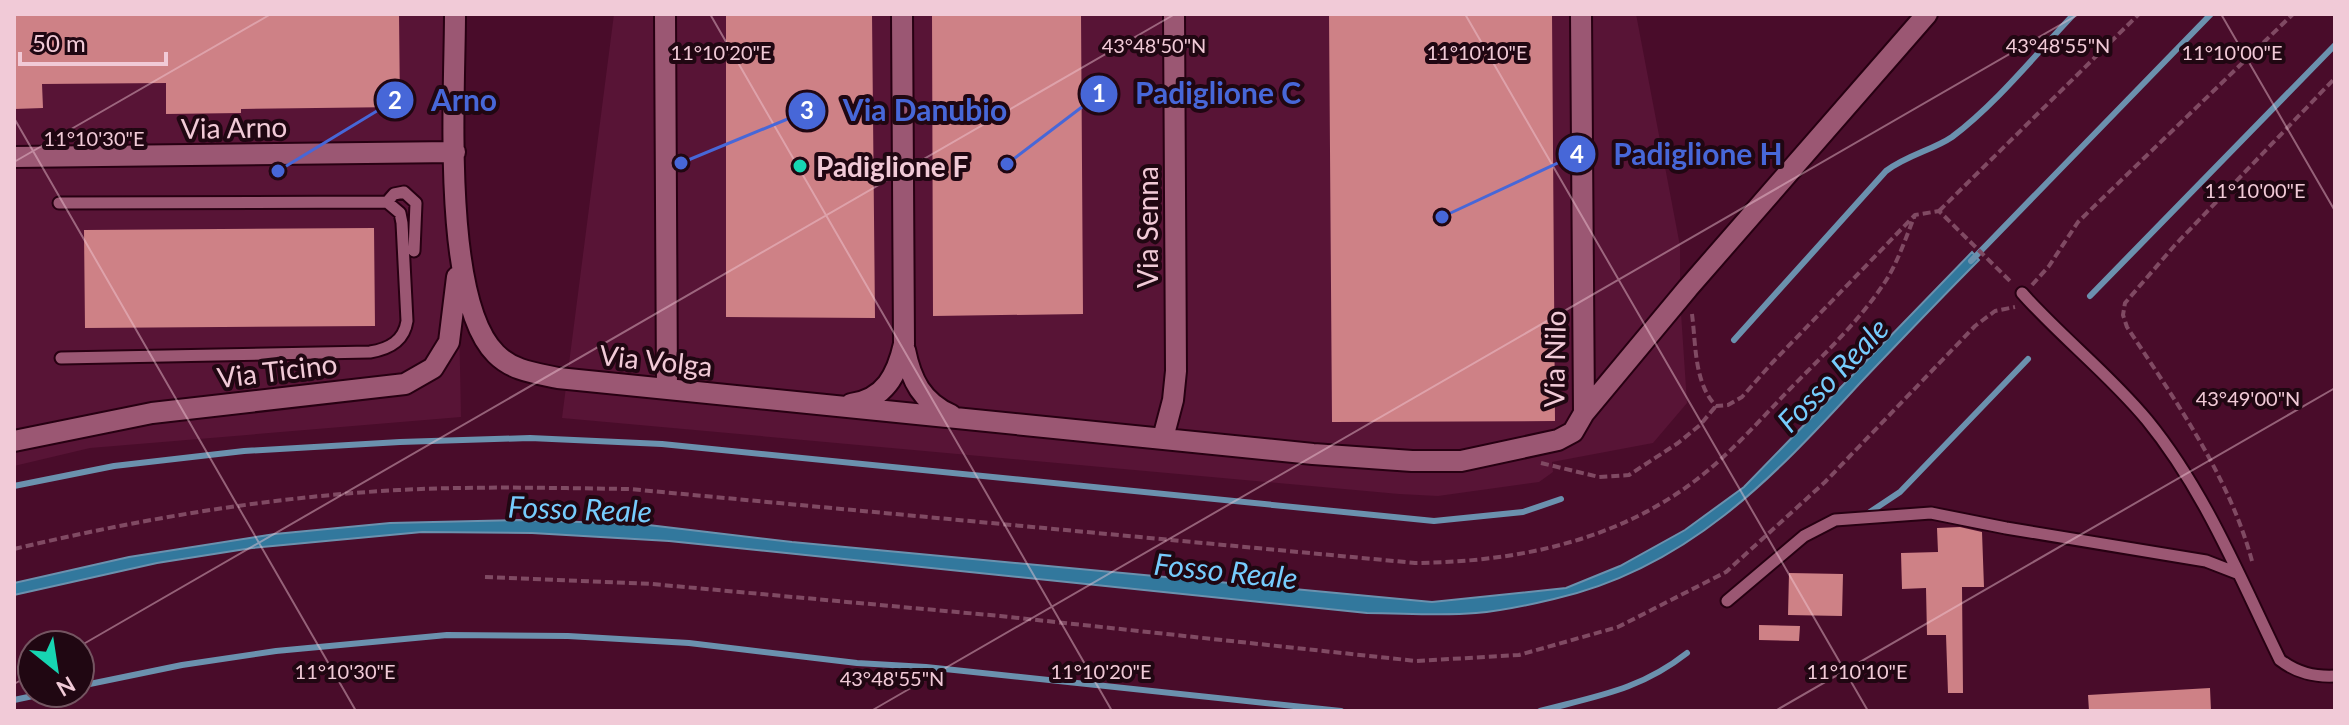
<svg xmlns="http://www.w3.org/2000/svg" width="2349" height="725" viewBox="0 0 2349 725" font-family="Lato,sans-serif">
	<rect width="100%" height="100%" fill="#490c2a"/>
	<path fill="#581436" d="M 14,14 L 453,14 L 461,417 L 90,448 L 14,466 Z
		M 614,14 L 1636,14 L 1680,246 L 1680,298 L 1687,403 L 1653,443 L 1552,462 L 1553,472 L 1539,482 L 1438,496 L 1399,494 L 562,418 Z"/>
	<path fill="#32789d" stroke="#6b91ae" stroke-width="2" d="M 1972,252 L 1979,260 C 1939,300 1900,341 1861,382 C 1773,478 1687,569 1554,599 C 1529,605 1502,611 1476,613 C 1440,616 1403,613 1367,613 L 669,541 L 532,533 L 422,532 L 252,548 L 157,563 L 14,595 L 14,583 L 129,557 L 275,534 L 390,523 L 520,520 L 640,524 L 792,542 L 1432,602 L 1566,588 L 1620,566 L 1685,530 L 1744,487 Z"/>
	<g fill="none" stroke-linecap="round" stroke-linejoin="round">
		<path stroke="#6b91ae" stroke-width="6" d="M 1971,261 L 2211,14
			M 2090,296 L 2335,45
			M 1734,340 L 1886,171 C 1907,155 1933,150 1952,137 C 1997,103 2035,55 2074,14
			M 14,486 L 114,466 L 244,451 L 400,442 L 530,438 L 662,444 L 1434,521 L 1523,512 L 1561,499
			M 1870,512 L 1900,492 L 2028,359
			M 80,686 L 182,665 L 276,651 L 447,635 L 568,636 L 689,643 L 857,663 L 926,667 L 1341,711
			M 14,700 L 47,693
			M 1540,711 C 1597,696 1640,690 1687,653"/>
	</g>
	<path fill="#ce8186" d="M 14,14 L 399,14 L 400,107 L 241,109 L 241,113 L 166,114 L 166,83 L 42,84 L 43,108 L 14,109 Z
		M 726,14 L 872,14 L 875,318 L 726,317 Z
		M 932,14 L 1081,14 L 1083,314 L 933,316 Z
		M 1329,14 L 1552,14 L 1555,421 L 1332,422 Z
		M 374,228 L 375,326 L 85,328 L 84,230 Z
		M 1960,527 L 1982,532 L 1984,587 L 1962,587 L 1963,693 L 1948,693 L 1946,635 L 1927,635 L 1926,588 L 1902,589 L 1901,553 L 1938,552 L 1937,528 Z
		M 1789,573 L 1843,574 L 1842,616 L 1788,615 Z
		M 1759,625 L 1800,626 L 1799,641 L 1759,640 Z
		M 2210,688 L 2211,711 L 2089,711 L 2088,695 Z"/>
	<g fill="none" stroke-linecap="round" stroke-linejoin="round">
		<defs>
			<path id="lane" d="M 387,202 L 394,194 L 404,192 L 416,203 L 414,251
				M 59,203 L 387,202 L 400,213 L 402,223 L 407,321 C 404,341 389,349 370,352 L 61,358
				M 2022,293 C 2061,337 2109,374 2147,420 C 2205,491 2240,578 2280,660 C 2297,673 2314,677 2335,676
				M 1727,601 L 1804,536 L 1835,520 L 1931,513 L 2006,528 L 2206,561 L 2237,573"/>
			<path id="street" d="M 455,14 C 455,92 441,300 496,354 C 513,371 535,373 558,378 L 1313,454 L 1412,461 L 1461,461 L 1558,440 L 1573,432 L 1584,413 L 1581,14
				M 665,14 L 667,389
				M 14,157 L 455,152
				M 905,350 C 911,380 922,402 951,415
				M 851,404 C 885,399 897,375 904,344 L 902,14
				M 1584,413 L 1688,288 L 1927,14
				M 1163,438 L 1173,400 L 1176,371 L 1174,14
				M 14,441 L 152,413 L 405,384 L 433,368 L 449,342 L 457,277"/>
		</defs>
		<use href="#lane" stroke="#270012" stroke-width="15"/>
		<use href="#street" stroke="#270012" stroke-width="24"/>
		<path stroke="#804a63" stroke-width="4" stroke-dasharray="8 4" stroke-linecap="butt" d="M 1939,211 L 2139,14
			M 2032,285 L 2049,266 L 2078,222 L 2293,14
			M 1692,314 C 1696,345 1694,383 1716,406 L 1728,405 L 1742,397 L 1772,363 L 1915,215 L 1939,211 L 2012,283
			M 1541,463 L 1599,477 L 1629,475 L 1678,443 L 1700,425 L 1716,406
			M 14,549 C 140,519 269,497 399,490 C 476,486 553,488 630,489 L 1415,563 C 1514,562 1615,542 1696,480 C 1730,454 1759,421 1788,391 C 1822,356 1858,323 1885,282 C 1898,262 1906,237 1915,215
			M 2252,561 C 2229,476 2175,400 2127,327 L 2123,315 L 2125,303 L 2175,245 L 2335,78
			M 485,577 L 652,584 L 1000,616 L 1416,661 L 1519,655 L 1618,627 L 1726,572 L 1825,482 L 1975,326 L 1995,311 L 2015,307"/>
		<use href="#lane" stroke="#9b5773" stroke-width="11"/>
		<use href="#street" stroke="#9b5773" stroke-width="20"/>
	</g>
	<path fill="none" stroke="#f1cad7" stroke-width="2" stroke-opacity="0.45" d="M 710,14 L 1112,711M 1465,14 L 1868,711M 2221,14 L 2335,211M 14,118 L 356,711M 14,162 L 271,14M 80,646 L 1175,14M 14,684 L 32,674M 871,711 L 2079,14M 1775,711 L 2335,388"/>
	<circle fill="#17d5b2" stroke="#200712" stroke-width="3" cx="800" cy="166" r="8"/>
	<g text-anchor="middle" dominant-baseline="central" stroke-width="8" stroke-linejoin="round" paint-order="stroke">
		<g font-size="28" fill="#f1cad7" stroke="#200712">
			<text transform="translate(234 127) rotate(-1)">Via Arno</text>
			<text transform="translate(1147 227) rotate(-90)">Via Senna</text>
			<text transform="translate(1554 359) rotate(-89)">Via Nilo</text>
			<text transform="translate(656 360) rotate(6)">Via Volga</text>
			<text transform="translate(277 370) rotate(-7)">Via Ticino</text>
		</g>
		<g font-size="28" font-weight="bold" fill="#f1cad7" stroke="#200712" text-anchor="start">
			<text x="816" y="166">Padiglione F</text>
		</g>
		<g font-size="30" font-style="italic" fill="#76ccfd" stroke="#200712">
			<text transform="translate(1832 374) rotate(-46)">Fosso Reale</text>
			<text transform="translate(580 508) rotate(2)">Fosso Reale</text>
			<text transform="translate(1226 570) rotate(6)">Fosso Reale</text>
		</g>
	</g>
	<g font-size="20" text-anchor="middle" fill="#f1cad7" stroke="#200712" stroke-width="8" stroke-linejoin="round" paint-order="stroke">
		<text x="1154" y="53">43°48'50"N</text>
		<text x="2058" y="53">43°48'55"N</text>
		<text x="721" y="60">11°10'20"E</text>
		<text x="2232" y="60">11°10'00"E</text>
		<text x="1477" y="60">11°10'10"E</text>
		<text x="94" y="146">11°10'30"E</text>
		<text x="2255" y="198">11°10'00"E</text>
		<text x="2248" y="406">43°49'00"N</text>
		<text x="345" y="679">11°10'30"E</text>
		<text x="1101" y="679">11°10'20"E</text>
		<text x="1857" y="679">11°10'10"E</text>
		<text x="892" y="686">43°48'55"N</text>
	</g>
	<path fill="none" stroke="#4767d8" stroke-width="3" d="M1007 164L1099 94M278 171L395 100M681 163L807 111M1442 217L1577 154"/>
	<g fill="#4767d8" stroke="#200712" stroke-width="3">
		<circle cx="1007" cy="164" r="8"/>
		<circle cx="278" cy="171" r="8"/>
		<circle cx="681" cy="163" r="8"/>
		<circle cx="1442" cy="217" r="8"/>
		<circle cx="1099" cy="94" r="20"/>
		<circle cx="395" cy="100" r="20"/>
		<circle cx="807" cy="111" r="20"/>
		<circle cx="1577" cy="154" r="20"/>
	</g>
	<g font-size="24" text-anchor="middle" font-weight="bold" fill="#fff">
		<text x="1099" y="102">1</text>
		<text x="395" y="109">2</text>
		<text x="807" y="119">3</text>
		<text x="1577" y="163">4</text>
	</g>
	<g font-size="30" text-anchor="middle" font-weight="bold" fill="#4767d8" stroke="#200712" stroke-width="8" stroke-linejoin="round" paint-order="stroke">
		<text x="1218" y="104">Padiglione C</text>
		<text x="464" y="111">Arno</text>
		<text x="925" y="121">Via Danubio</text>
		<text x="1698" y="165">Padiglione H</text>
	</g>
	<rect width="2349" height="725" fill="none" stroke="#f1cad7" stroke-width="32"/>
	<g transform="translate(56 669) rotate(150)"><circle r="38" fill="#200712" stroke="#745561" stroke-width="2"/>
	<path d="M0-6L14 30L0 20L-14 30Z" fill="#17d5b2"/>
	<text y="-12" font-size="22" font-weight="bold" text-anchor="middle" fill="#f1cad7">N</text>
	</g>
	<path d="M20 52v12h146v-12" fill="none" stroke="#f1cad7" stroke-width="4"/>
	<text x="32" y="52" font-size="24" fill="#f1cad7" stroke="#200712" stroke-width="6" paint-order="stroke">50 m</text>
</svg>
